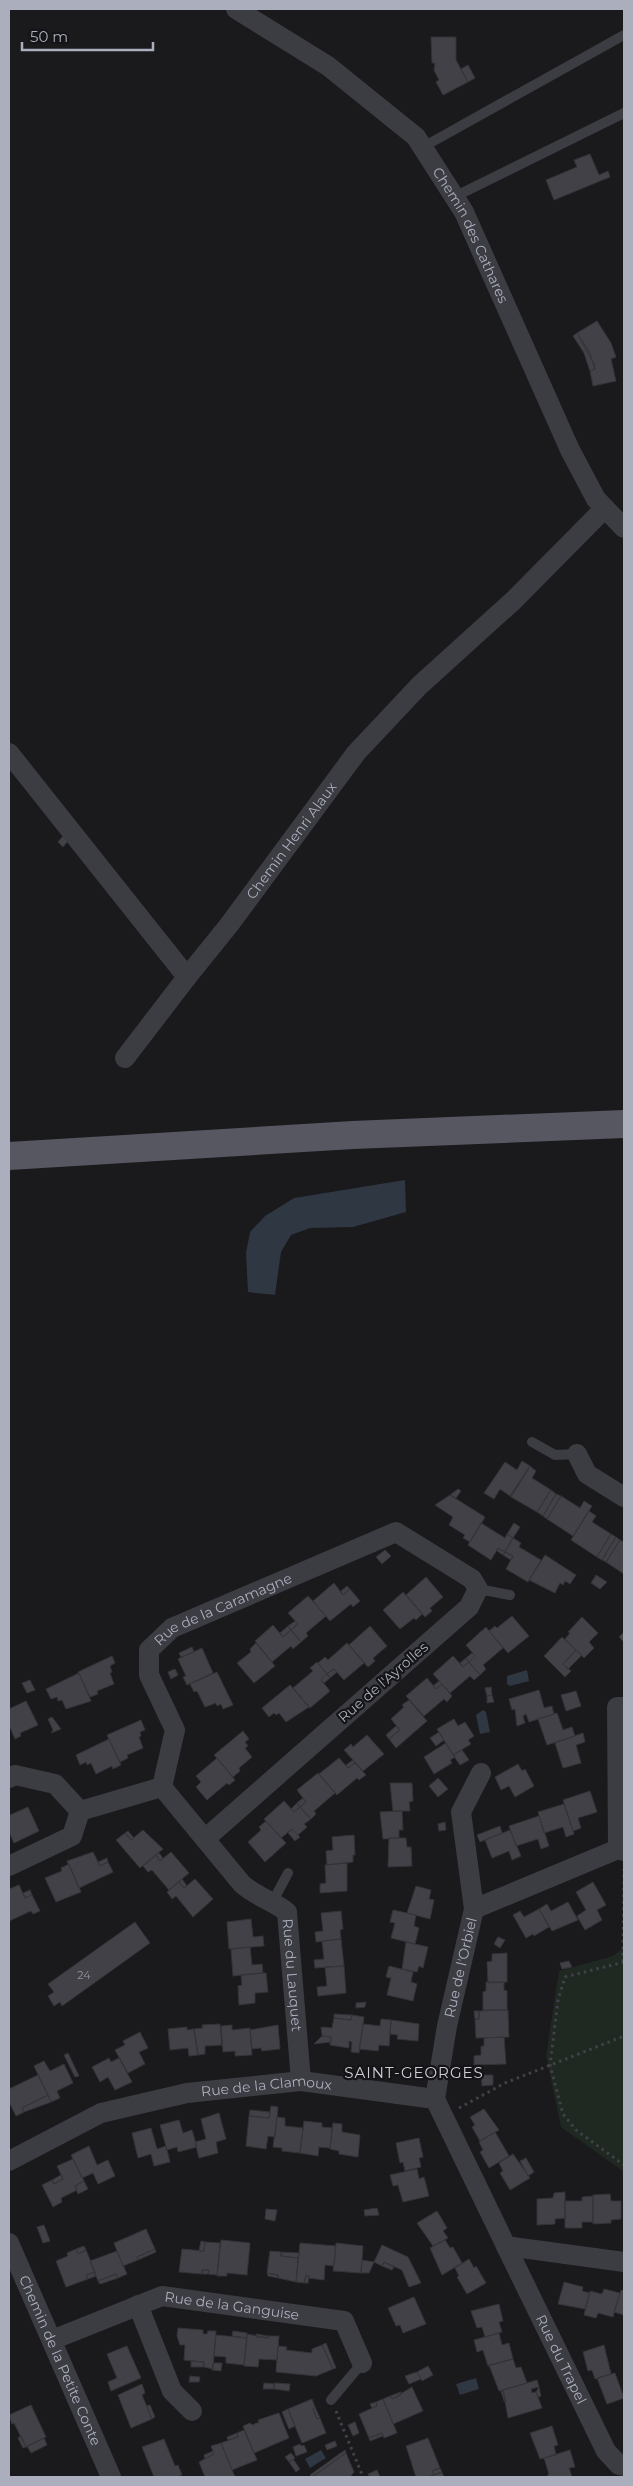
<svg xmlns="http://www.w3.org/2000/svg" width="633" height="2486" viewBox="0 0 633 2486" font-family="Montserrat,sans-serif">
	<rect width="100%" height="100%" fill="#1a191c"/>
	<path fill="#1f2821" d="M 624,1947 L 624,2172 L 561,2127 L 546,2056 L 559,1971 L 613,1956 Z"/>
	<path fill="#2e3742" d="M 405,1180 L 406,1212 L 353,1227 L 310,1228 L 291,1235 L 281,1252 L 275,1295 L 248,1292 L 246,1253 L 250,1232 L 265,1216 L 294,1198 Z
		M 527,1670 L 529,1681 L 510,1686 L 507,1684 L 507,1676 Z
		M 483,1710 L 486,1712 L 490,1732 L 480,1734 L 476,1715 Z
		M 476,2378 L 479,2389 L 460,2395 L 456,2384 Z
		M 321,2450 L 326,2458 L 310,2468 L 305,2459 Z"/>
	<path fill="#414147" stroke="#343338" d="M 431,37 L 456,37 L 456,60 L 468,82 L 443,95 L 436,82 L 439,80 L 434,70 L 435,63 L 432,63 Z
		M 468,65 L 475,78 L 468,82 L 461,69 Z
		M 590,154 L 599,175 L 608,171 L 610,177 L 554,200 L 546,180 L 577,167 L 574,160 Z
		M 597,321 L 611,343 L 616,357 L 611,359 L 616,381 L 593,386 L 590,371 L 595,369 L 594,364 L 577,333 Z
		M 577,333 L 589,351 L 595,369 L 590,371 L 584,353 L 573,336 Z
		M 63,836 L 68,841 L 63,847 L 58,842 Z
		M 522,1461 L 530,1466 L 510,1496 L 500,1489 L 494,1499 L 484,1493 L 505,1462 L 517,1470 Z
		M 530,1466 L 536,1471 L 532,1478 L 551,1490 L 537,1512 L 511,1497 Z
		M 530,1466 L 511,1497 L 510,1496 Z
		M 458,1489 L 461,1491 L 456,1498 L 450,1495 Z
		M 551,1490 L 556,1494 L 543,1516 L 537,1512 Z
		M 556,1494 L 561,1496 L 547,1519 L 543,1516 Z
		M 450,1495 L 485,1517 L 470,1542 L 463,1538 L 465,1535 L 449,1525 L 453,1517 L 435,1505 Z
		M 561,1496 L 580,1508 L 584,1501 L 592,1506 L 573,1536 L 547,1519 Z
		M 589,1511 L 596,1516 L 592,1522 L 611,1534 L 597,1557 L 571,1540 Z
		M 481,1523 L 505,1538 L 507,1534 L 513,1538 L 505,1552 L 498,1548 L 491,1560 L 468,1545 Z
		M 514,1523 L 520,1527 L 513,1538 L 507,1534 Z
		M 611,1534 L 616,1537 L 602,1560 L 597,1557 Z
		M 616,1537 L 620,1540 L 606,1562 L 602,1560 Z
		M 513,1538 L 521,1543 L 519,1547 L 541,1560 L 528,1582 L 506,1569 L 513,1556 L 505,1552 Z
		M 620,1540 L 624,1542 L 624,1574 L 606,1562 Z
		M 498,1548 L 505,1552 L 503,1555 L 497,1551 Z
		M 385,1550 L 391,1556 L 382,1564 L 376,1557 Z
		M 505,1552 L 513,1556 L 511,1560 L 503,1555 Z
		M 545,1555 L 576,1575 L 570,1584 L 565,1581 L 563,1585 L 560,1583 L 555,1593 L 529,1580 Z
		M 596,1575 L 607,1582 L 600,1589 L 591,1583 Z
		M 426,1577 L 443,1597 L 430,1608 L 432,1611 L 425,1617 L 406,1595 Z
		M 334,1583 L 343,1595 L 350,1589 L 360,1601 L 353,1607 L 351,1604 L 330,1621 L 313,1601 Z
		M 347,1586 L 350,1589 L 343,1595 L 341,1591 Z
		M 403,1592 L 422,1614 L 416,1620 L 414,1618 L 400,1629 L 383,1610 Z
		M 308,1596 L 326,1616 L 306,1633 L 308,1636 L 301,1642 L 291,1630 L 298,1624 L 288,1613 Z
		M 512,1616 L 529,1636 L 508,1653 L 489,1631 L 495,1626 L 497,1628 Z
		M 582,1617 L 598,1633 L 589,1642 L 594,1648 L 584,1658 L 565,1639 L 570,1633 L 568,1632 Z
		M 295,1621 L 298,1624 L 291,1630 L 288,1626 Z
		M 273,1625 L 283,1637 L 291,1630 L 301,1642 L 293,1649 L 291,1646 L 272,1662 L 255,1641 Z
		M 288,1626 L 291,1630 L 283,1637 L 280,1633 Z
		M 370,1626 L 387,1646 L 373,1658 L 375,1661 L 368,1667 L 349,1645 Z
		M 486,1627 L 503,1648 L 483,1665 L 486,1669 L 480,1675 L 469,1662 L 475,1656 L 466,1645 Z
		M 624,1632 L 624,1642 L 619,1637 Z
		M 562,1637 L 576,1650 L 563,1664 L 571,1671 L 565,1677 L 544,1656 Z
		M 256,1643 L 275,1666 L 254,1683 L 237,1663 L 251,1652 L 250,1649 Z
		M 347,1643 L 364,1663 L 344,1680 L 334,1669 L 327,1674 L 318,1663 L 325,1657 L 328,1660 Z
		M 192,1647 L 194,1652 L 181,1657 L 179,1653 Z
		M 202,1648 L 213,1673 L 187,1685 L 183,1677 L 186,1676 L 178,1659 Z
		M 576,1650 L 582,1655 L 568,1669 L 563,1664 Z
		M 472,1653 L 475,1656 L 469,1662 L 466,1658 Z
		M 112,1656 L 115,1663 L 110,1666 L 112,1672 L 110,1673 L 114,1684 L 97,1691 L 98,1694 L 90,1697 L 78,1672 Z
		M 453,1656 L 463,1667 L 469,1662 L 480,1675 L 474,1680 L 470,1676 L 450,1693 L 433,1674 Z
		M 466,1658 L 469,1662 L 463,1667 L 460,1663 Z
		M 317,1662 L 327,1674 L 321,1680 L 330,1691 L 310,1708 L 293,1688 L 313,1671 L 310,1668 Z
		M 175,1669 L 178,1675 L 171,1679 L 168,1672 Z
		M 334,1669 L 337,1672 L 330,1678 L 327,1674 Z
		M 217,1672 L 233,1705 L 223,1709 L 221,1704 L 217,1706 L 216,1703 L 205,1707 L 197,1691 L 194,1692 L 190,1684 Z
		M 79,1673 L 91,1701 L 66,1709 L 62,1700 L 58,1701 L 57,1697 L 51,1699 L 46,1689 Z
		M 327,1674 L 330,1678 L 324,1683 L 321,1680 Z
		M 427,1678 L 436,1689 L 442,1684 L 452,1696 L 447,1702 L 444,1699 L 424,1716 L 406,1696 Z
		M 30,1680 L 35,1690 L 27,1693 L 22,1683 Z
		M 439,1681 L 442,1684 L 436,1689 L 433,1686 Z
		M 290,1685 L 309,1707 L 286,1722 L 279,1713 L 276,1715 L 274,1713 L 269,1717 L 262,1708 Z
		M 491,1687 L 492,1695 L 487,1696 L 485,1688 Z
		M 539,1690 L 544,1708 L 552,1706 L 554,1714 L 529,1722 L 526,1714 L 523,1716 L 525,1723 L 517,1726 L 515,1709 L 512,1710 L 509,1699 Z
		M 576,1691 L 581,1706 L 566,1711 L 561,1695 Z
		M 492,1695 L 494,1702 L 487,1703 L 487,1696 Z
		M 409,1700 L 427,1721 L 396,1748 L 389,1739 L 400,1730 L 391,1719 L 404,1707 L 402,1705 Z
		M 26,1701 L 38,1725 L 20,1733 L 21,1736 L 15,1739 L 9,1725 L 9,1709 Z
		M 557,1713 L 563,1730 L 572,1727 L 575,1736 L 547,1745 L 538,1719 Z
		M 52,1717 L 61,1729 L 51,1733 L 53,1730 L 48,1719 Z
		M 454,1719 L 458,1726 L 465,1722 L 474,1736 L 468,1740 L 471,1744 L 453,1755 L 437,1729 Z
		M 141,1720 L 145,1730 L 140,1732 L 141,1736 L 139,1737 L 143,1748 L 127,1755 L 128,1758 L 120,1762 L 107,1735 Z
		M 396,1726 L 400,1730 L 389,1739 L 386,1735 Z
		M 243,1731 L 249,1739 L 245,1742 L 248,1746 L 245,1748 L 252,1757 L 239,1768 L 240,1771 L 233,1777 L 214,1755 Z
		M 439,1732 L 444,1740 L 436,1746 L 430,1738 Z
		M 583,1733 L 585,1742 L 576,1745 L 581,1763 L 563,1768 L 555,1743 Z
		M 367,1735 L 384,1754 L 363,1771 L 344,1750 L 351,1744 L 353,1747 Z
		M 109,1739 L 121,1765 L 113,1769 L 112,1766 L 96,1774 L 91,1763 L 87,1765 L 86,1762 L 80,1765 L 76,1755 Z
		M 446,1743 L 455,1757 L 450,1760 L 452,1763 L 434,1774 L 424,1757 Z
		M 462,1750 L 469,1760 L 460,1765 L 453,1755 Z
		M 217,1758 L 235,1780 L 229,1785 L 227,1783 L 207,1800 L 196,1787 L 201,1782 L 196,1776 Z
		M 339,1758 L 348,1768 L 355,1763 L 366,1775 L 359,1780 L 357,1778 L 337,1795 L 319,1774 Z
		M 353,1760 L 355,1763 L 348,1768 L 346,1765 Z
		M 518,1764 L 522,1771 L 525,1769 L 534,1786 L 515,1797 L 509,1786 L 501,1790 L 495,1777 Z
		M 318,1773 L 335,1793 L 314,1811 L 316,1814 L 311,1819 L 300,1807 L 306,1802 L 297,1790 Z
		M 438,1778 L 448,1789 L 438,1797 L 429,1786 Z
		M 390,1783 L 412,1783 L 413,1801 L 409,1802 L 410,1811 L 393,1811 Z
		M 590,1791 L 597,1812 L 578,1818 L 581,1828 L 573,1831 L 563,1800 Z
		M 303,1798 L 306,1802 L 300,1807 L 297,1803 Z
		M 284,1801 L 294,1812 L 300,1807 L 311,1819 L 304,1824 L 307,1827 L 298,1835 L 292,1829 L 281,1838 L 264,1819 Z
		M 297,1803 L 300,1807 L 294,1812 L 291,1809 Z
		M 564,1804 L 574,1834 L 566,1837 L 563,1827 L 544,1833 L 538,1812 Z
		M 28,1807 L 39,1831 L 14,1843 L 9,1832 L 9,1814 L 10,1815 Z
		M 402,1811 L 403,1830 L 399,1830 L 399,1838 L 383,1839 L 380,1812 Z
		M 539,1816 L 549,1846 L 541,1849 L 538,1839 L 516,1846 L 509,1826 Z
		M 266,1821 L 286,1843 L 265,1862 L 248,1842 L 261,1830 L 259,1827 Z
		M 445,1822 L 446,1830 L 439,1831 L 438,1824 Z
		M 500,1826 L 502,1833 L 480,1842 L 477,1835 Z
		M 292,1829 L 300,1837 L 295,1841 L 288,1833 Z
		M 143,1830 L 163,1849 L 140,1868 L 116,1840 L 125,1833 L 131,1840 Z
		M 510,1830 L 521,1856 L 512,1860 L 509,1851 L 492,1858 L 485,1840 Z
		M 128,1831 L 134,1838 L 131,1840 L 125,1833 Z
		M 354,1835 L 355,1855 L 353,1855 L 353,1862 L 327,1865 L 326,1851 L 333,1850 L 332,1837 Z
		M 389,1838 L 406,1838 L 407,1847 L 411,1847 L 412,1866 L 388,1867 Z
		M 93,1852 L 100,1866 L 108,1862 L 113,1872 L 79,1888 L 67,1861 Z
		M 171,1852 L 189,1873 L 169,1890 L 152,1870 L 148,1872 L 143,1866 L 156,1855 L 160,1861 Z
		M 159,1853 L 163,1858 L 160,1861 L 156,1855 Z
		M 107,1858 L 108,1862 L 100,1866 L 98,1862 Z
		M 347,1863 L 347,1891 L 320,1893 L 320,1884 L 326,1883 L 325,1865 Z
		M 69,1864 L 81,1892 L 56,1902 L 45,1878 L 62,1871 L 61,1868 Z
		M 182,1879 L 187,1886 L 184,1888 L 179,1882 Z
		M 195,1879 L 213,1899 L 193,1917 L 176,1896 L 172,1899 L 167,1892 L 179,1882 L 184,1888 Z
		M 593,1882 L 606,1905 L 597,1910 L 602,1920 L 585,1930 L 577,1916 L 586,1910 L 576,1892 Z
		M 19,1885 L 25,1898 L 32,1895 L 40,1911 L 33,1914 L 31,1911 L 9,1921 L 9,1889 Z
		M 416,1886 L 431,1890 L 429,1899 L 434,1900 L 430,1919 L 407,1913 Z
		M 30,1890 L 32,1895 L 25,1898 L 23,1893 Z
		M 568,1902 L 578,1920 L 552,1931 L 539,1909 L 547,1904 L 551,1911 Z
		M 539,1909 L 549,1927 L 534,1936 L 533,1934 L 526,1938 L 513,1915 L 520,1911 L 524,1917 Z
		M 393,1910 L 416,1915 L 414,1926 L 419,1928 L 415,1944 L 391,1938 L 395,1923 L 390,1922 Z
		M 341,1911 L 343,1929 L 340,1930 L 341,1939 L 316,1942 L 315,1932 L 323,1931 L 321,1913 Z
		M 251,1919 L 253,1937 L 263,1936 L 264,1946 L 229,1949 L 227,1922 Z
		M 135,1922 L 150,1943 L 62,2006 L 60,2002 L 54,2006 L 48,1996 L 54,1992 L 48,1984 Z
		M 498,1937 L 505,1940 L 500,1948 L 494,1944 Z
		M 341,1939 L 344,1966 L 315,1968 L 314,1960 L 324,1959 L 322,1941 Z
		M 406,1942 L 428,1947 L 423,1968 L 419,1966 L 417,1972 L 402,1969 Z
		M 250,1947 L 252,1965 L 262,1964 L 263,1973 L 233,1976 L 231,1949 Z
		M 507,1953 L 507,1982 L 488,1983 L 487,1962 L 492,1961 L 492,1954 Z
		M 569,1961 L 572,1967 L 562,1969 L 560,1963 Z
		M 344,1966 L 346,1993 L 318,1996 L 317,1987 L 327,1986 L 325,1967 Z
		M 389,1966 L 413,1972 L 411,1982 L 417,1984 L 413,2001 L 387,1995 L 391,1978 L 386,1977 Z
		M 263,1973 L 266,1973 L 268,1992 L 255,1993 L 255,2003 L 239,2005 L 238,1986 L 242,1985 L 241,1975 Z
		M 486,1982 L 504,1982 L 504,1990 L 507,1991 L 507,2010 L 483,2010 L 483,1992 L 486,1991 Z
		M 366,2002 L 365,2007 L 356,2008 L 356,2003 Z
		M 497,2010 L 508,2010 L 509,2037 L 476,2038 L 475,2019 L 479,2019 L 479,2011 Z
		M 474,2011 L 479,2011 L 479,2019 L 475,2019 Z
		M 334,2014 L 352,2015 L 351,2020 L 334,2018 Z
		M 352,2015 L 364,2017 L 359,2053 L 351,2052 L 352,2042 L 349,2041 L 349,2048 L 330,2045 L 331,2037 L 322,2036 L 321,2027 L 332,2028 L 334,2018 L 351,2020 Z
		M 381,2019 L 391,2020 L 389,2046 L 379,2045 L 378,2051 L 359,2049 L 363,2024 L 380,2026 Z
		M 391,2020 L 419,2024 L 418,2041 L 397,2039 L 398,2035 L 390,2034 Z
		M 220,2024 L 222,2045 L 205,2046 L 205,2054 L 198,2055 L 194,2029 L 203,2028 L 202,2025 Z
		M 232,2025 L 232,2030 L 250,2028 L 252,2055 L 235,2056 L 235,2051 L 223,2052 L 221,2026 Z
		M 278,2025 L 280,2049 L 262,2051 L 261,2048 L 252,2049 L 250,2030 Z
		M 187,2027 L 187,2030 L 194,2029 L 198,2055 L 189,2056 L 188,2048 L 170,2050 L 168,2029 Z
		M 140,2032 L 148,2048 L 139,2052 L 145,2064 L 128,2073 L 115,2050 L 125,2045 L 123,2041 Z
		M 322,2036 L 331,2037 L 331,2042 L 314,2044 Z
		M 504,2037 L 506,2064 L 474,2065 L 474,2056 L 481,2055 L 481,2046 L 484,2046 L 484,2038 Z
		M 68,2053 L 79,2076 L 75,2077 L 64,2055 Z
		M 109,2058 L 111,2062 L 119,2058 L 132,2082 L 115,2090 L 108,2077 L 100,2082 L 92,2067 Z
		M 44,2061 L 50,2071 L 64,2064 L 73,2083 L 57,2091 L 60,2098 L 51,2102 L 34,2066 Z
		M 38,2075 L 48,2095 L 22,2108 L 24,2112 L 16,2116 L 9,2102 L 9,2089 Z
		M 481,2075 L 493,2075 L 493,2085 L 482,2086 Z
		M 48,2095 L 51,2102 L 24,2112 L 22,2108 Z
		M 271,2106 L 278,2107 L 275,2137 L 268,2136 L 266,2149 L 246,2146 L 249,2116 L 269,2118 Z
		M 484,2109 L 499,2130 L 480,2141 L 472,2127 L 475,2125 L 470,2117 Z
		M 250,2110 L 270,2112 L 269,2118 L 249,2116 Z
		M 219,2113 L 226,2139 L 216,2142 L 218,2153 L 199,2158 L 195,2142 L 206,2139 L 201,2119 Z
		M 277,2117 L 285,2118 L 285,2126 L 303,2128 L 300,2153 L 282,2151 L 282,2148 L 273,2147 Z
		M 179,2120 L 183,2133 L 192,2130 L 197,2147 L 178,2152 L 177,2147 L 167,2150 L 160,2125 Z
		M 304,2121 L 322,2123 L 322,2127 L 332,2128 L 330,2148 L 319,2147 L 318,2156 L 300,2153 Z
		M 333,2123 L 342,2124 L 342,2132 L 360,2135 L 358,2157 L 339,2154 L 339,2151 L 330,2149 Z
		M 151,2128 L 157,2149 L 166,2146 L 170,2162 L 154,2166 L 151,2154 L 138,2158 L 132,2133 Z
		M 495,2132 L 509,2156 L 489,2168 L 480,2152 L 483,2150 L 479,2142 Z
		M 419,2138 L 423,2157 L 419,2158 L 421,2167 L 405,2171 L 403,2162 L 400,2163 L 396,2143 Z
		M 89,2146 L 97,2165 L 108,2160 L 115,2176 L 98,2184 L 93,2173 L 82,2178 L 71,2155 Z
		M 513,2154 L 530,2178 L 510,2190 L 500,2173 L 503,2171 L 499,2163 Z
		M 526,2158 L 534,2172 L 528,2176 L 520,2161 Z
		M 73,2159 L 84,2181 L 75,2186 L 77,2190 L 61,2198 L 62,2202 L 53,2207 L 42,2185 L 52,2180 L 54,2184 L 63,2179 L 57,2166 Z
		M 417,2169 L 419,2179 L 424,2177 L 429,2196 L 403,2202 L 398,2185 L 393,2186 L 390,2175 Z
		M 61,2175 L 63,2179 L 54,2184 L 52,2180 Z
		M 84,2181 L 88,2189 L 78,2194 L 75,2186 Z
		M 565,2192 L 565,2218 L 555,2219 L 555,2224 L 537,2225 L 537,2199 L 553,2198 L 554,2193 Z
		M 610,2194 L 611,2201 L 621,2201 L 621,2219 L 611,2220 L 611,2223 L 593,2224 L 593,2195 Z
		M 593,2196 L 593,2222 L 582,2222 L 582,2228 L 565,2228 L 565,2201 L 582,2201 L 582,2197 Z
		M 377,2208 L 379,2215 L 365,2216 L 364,2210 Z
		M 266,2209 L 277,2210 L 275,2221 L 265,2219 Z
		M 437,2211 L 447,2228 L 443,2231 L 448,2238 L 433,2246 L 417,2223 Z
		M 44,2225 L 50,2241 L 43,2243 L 37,2227 Z
		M 146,2229 L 155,2249 L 137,2257 L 138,2260 L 123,2266 L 114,2243 Z
		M 221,2240 L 250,2243 L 247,2275 L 227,2273 L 227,2276 L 217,2276 Z
		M 445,2240 L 450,2248 L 453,2247 L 462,2263 L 442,2275 L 430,2248 Z
		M 201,2241 L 205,2242 L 204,2251 L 199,2251 Z
		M 205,2242 L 220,2243 L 217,2275 L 208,2274 L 209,2270 L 202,2270 L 202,2274 L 179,2272 L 182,2249 L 204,2251 Z
		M 300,2243 L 336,2246 L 334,2266 L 325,2265 L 324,2280 L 308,2278 L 309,2276 L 306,2275 L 304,2283 L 296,2282 Z
		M 336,2243 L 363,2246 L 361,2273 L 333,2271 Z
		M 382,2245 L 408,2257 L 421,2283 L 409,2287 L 402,2270 L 384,2262 L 382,2266 L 374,2262 Z
		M 84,2246 L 86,2250 L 78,2254 L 76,2249 Z
		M 76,2249 L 78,2254 L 86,2250 L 95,2272 L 86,2275 L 88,2279 L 66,2287 L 56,2261 L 68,2256 L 67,2253 Z
		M 155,2249 L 156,2252 L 138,2260 L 137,2257 Z
		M 117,2251 L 127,2274 L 118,2278 L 116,2274 L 98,2281 L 90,2261 Z
		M 270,2251 L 281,2252 L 281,2256 L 298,2258 L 296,2282 L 278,2278 L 278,2275 L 267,2273 Z
		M 281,2252 L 299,2253 L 298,2258 L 281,2256 Z
		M 469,2259 L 474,2268 L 476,2266 L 486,2283 L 467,2294 L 457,2277 L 459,2276 L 455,2268 Z
		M 362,2260 L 374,2262 L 369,2273 L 361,2273 Z
		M 384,2262 L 394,2267 L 392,2270 L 382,2266 Z
		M 202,2270 L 209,2270 L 208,2274 L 202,2274 Z
		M 95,2272 L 96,2276 L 88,2279 L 86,2275 Z
		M 267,2273 L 278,2275 L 278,2278 L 268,2276 Z
		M 116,2274 L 118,2278 L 100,2284 L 98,2281 Z
		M 306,2275 L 309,2276 L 308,2283 L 304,2283 Z
		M 564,2282 L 583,2287 L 582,2291 L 590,2293 L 585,2309 L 558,2304 Z
		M 604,2289 L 620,2293 L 613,2317 L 598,2313 L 596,2318 L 584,2315 L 590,2291 L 602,2294 Z
		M 621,2290 L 624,2291 L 624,2315 L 614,2312 Z
		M 414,2297 L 426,2324 L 403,2333 L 400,2325 L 396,2326 L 388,2308 Z
		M 499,2304 L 503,2321 L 499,2322 L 502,2332 L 485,2337 L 482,2327 L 477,2328 L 471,2311 Z
		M 178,2328 L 203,2330 L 203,2334 L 207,2334 L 208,2331 L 216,2331 L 213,2369 L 204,2367 L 204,2362 L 184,2360 L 185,2345 L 180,2345 L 177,2336 Z
		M 233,2331 L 247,2333 L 247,2338 L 232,2336 Z
		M 499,2333 L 502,2345 L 509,2343 L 513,2359 L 488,2366 L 483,2350 L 477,2352 L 474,2340 Z
		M 247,2334 L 268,2338 L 268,2336 L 279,2336 L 277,2360 L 259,2359 L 258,2367 L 244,2366 Z
		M 256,2334 L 268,2336 L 268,2338 L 256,2337 Z
		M 216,2335 L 247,2338 L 244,2365 L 226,2363 L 226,2357 L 214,2356 Z
		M 326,2343 L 336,2368 L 333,2369 L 322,2345 Z
		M 322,2345 L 333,2369 L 316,2376 L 276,2372 L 278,2346 L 287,2347 L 286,2350 L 312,2353 L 312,2349 Z
		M 604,2345 L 611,2374 L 595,2379 L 592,2370 L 588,2371 L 583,2352 Z
		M 127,2346 L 141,2378 L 111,2391 L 108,2382 L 117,2378 L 107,2354 Z
		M 513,2359 L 516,2368 L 521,2367 L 527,2383 L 499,2391 L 489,2365 Z
		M 191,2361 L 204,2362 L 204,2367 L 191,2367 Z
		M 213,2363 L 222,2363 L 221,2371 L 212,2370 Z
		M 428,2366 L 433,2375 L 422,2381 L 417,2372 Z
		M 417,2372 L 421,2379 L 409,2384 L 405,2376 Z
		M 615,2373 L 624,2398 L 607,2404 L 597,2378 Z
		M 190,2376 L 200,2377 L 199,2382 L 189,2382 Z
		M 537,2380 L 539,2387 L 531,2389 L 532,2393 L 536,2392 L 542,2408 L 508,2418 L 503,2390 Z
		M 264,2383 L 274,2384 L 274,2389 L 263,2389 Z
		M 274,2383 L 290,2384 L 289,2391 L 274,2389 Z
		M 142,2384 L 145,2393 L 142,2395 L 152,2419 L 131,2428 L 118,2395 Z
		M 412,2387 L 423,2411 L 393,2424 L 383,2399 L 390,2396 L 392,2399 Z
		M 539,2387 L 541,2396 L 538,2397 L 536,2392 Z
		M 503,2390 L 506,2401 L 504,2401 L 501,2391 Z
		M 401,2392 L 401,2395 L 392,2399 L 390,2396 Z
		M 312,2399 L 315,2407 L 313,2409 L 317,2419 L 320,2418 L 326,2433 L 302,2443 L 288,2409 Z
		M 383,2399 L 397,2433 L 384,2438 L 382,2433 L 369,2438 L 359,2414 L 377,2406 L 376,2402 Z
		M 376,2402 L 377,2406 L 372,2408 L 370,2404 Z
		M 31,2405 L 46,2437 L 26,2447 L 14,2423 L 12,2424 L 9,2415 Z
		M 150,2405 L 155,2417 L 152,2419 L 147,2406 Z
		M 315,2407 L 320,2418 L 317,2419 L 313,2409 Z
		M 288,2409 L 295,2426 L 289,2429 L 282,2412 Z
		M 279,2413 L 289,2438 L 254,2453 L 243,2426 L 250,2423 L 252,2425 L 259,2422 L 258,2420 Z
		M 355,2422 L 359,2433 L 353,2436 L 348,2425 Z
		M 552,2426 L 558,2445 L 554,2446 L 556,2455 L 540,2459 L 530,2433 Z
		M 244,2430 L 257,2460 L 232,2470 L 221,2443 L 238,2437 L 237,2433 Z
		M 237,2433 L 238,2437 L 228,2440 L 227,2437 Z
		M 382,2433 L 383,2436 L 370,2441 L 369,2438 Z
		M 21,2436 L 26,2447 L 23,2448 L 18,2438 Z
		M 44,2438 L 47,2445 L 31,2453 L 27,2446 Z
		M 428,2438 L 440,2468 L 432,2471 L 434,2475 L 427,2477 L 416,2477 L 406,2446 Z
		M 164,2439 L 175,2466 L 178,2465 L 182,2475 L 176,2477 L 154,2477 L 142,2447 Z
		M 335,2441 L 337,2446 L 327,2450 L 325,2445 Z
		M 221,2443 L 235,2477 L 205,2477 L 199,2462 L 214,2454 L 211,2446 Z
		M 300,2444 L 301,2446 L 304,2445 L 307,2452 L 296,2456 L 293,2447 Z
		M 345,2450 L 346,2453 L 312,2477 L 310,2475 Z
		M 570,2450 L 575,2467 L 569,2468 L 572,2477 L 546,2477 L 549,2474 L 544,2458 Z
		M 213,2451 L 214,2454 L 205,2459 L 204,2455 Z
		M 291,2453 L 295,2458 L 289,2462 L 285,2457 Z
		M 346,2453 L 354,2472 L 350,2477 L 312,2477 Z
		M 293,2459 L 300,2469 L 296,2472 L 289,2462 Z
		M 440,2468 L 442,2472 L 434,2475 L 432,2471 Z
		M 377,2470 L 380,2477 L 370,2477 L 368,2474 Z
		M 442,2472 L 444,2477 L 427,2477 L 434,2475 Z"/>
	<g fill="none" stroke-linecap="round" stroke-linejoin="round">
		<path stroke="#404149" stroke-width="3" stroke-dasharray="2.5 4" stroke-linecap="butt" d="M 623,1962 L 624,1869
			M 624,1962 L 565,1977 L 558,2000 L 550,2065 L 563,2114 L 576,2130 L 624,2165
			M 459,2108 L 505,2083 L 624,2036
			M 336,2411 L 363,2477"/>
		<path stroke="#3c3c43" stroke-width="10" d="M 423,147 L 624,35
			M 454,197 L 624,113
			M 532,1442 L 555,1455 L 577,1454
			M 478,1589 L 510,1595
			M 273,1901 L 288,1873
			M 331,2400 L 362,2363"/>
		<g stroke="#3c3c43" stroke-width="20">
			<path id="s1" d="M 236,9 L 328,66 L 416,137 L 464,212 L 570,450 L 596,499 L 624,528"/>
			<path id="s2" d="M 9,753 L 187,977 L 229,925 L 356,753 L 419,686 L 514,600 L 605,508"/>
			<path d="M 125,1058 L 187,977"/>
			<path d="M 577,1454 L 587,1474 L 624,1497"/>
			<path id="s3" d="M 9,1778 L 15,1775 L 55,1784 L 80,1811 L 162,1787 L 175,1730 L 149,1675 L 149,1650 L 172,1628 L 396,1532 L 472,1579 L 478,1589 L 469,1607 L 206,1838"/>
			<path id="s4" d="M 162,1787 L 242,1884 C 255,1896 273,1901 287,1912 L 301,2081"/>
			<path d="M 618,1849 L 617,1707 L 624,1707"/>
			<path d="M 9,1866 L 72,1836 L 80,1811"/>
			<path d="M 474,1909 L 461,1812 L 481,1773"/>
			<path id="s5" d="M 435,2099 L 447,2026 L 474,1909 L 618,1849 L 624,1851"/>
			<path id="s6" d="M 9,2161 L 101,2113 L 187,2093 L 301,2081 L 435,2099 L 506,2246 L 624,2262"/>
			<path id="s7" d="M 9,2243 L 111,2477"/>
			<path id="s8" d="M 506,2246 L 606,2451 L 619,2465 L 624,2466"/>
			<path d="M 138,2305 L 172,2391 L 192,2411"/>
			<path id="s9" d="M 52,2340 L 162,2296 L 344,2321 L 362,2363"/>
		</g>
		<path stroke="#565761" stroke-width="28" d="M 9,1156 L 353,1135 L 624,1124"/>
	</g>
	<g text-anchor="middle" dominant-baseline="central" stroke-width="4.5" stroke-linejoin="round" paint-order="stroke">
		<g font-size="11" fill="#9093a0">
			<text x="84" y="1975">24</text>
		</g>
		<g font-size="14" fill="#abaebd" stroke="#151417">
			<text stroke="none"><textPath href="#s1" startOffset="334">Chemin des Cathares</textPath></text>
			<text stroke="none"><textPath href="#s2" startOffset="458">Chemin Henri Alaux</textPath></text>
			<text stroke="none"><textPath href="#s3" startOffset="400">Rue de la Caramagne</textPath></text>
			<text transform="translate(383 1682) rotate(-41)">Rue de l'Ayrolles</text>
			<text stroke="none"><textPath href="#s5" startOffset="134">Rue de l'Orbiel</textPath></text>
			<text stroke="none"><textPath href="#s4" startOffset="242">Rue du Lauquet</textPath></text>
			<text stroke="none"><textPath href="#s6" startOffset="272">Rue de la Clamoux</textPath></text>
			<text stroke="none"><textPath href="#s9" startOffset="189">Rue de la Ganguise</textPath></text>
			<text stroke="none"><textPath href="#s7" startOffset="128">Chemin de la Petite Conte</textPath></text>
			<text stroke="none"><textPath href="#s8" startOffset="126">Rue du Trapel</textPath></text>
		</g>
		<g font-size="15" letter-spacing="1" fill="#ccced8" stroke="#151417">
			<text x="414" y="2072">SAINT-GEORGES</text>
		</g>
	</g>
	<rect width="633" height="2486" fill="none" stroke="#abaebd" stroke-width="20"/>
	<path d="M22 42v8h131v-8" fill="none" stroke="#abaebd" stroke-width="2.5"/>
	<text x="30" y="42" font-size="15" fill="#abaebd" stroke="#151417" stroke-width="4" paint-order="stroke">50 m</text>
</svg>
